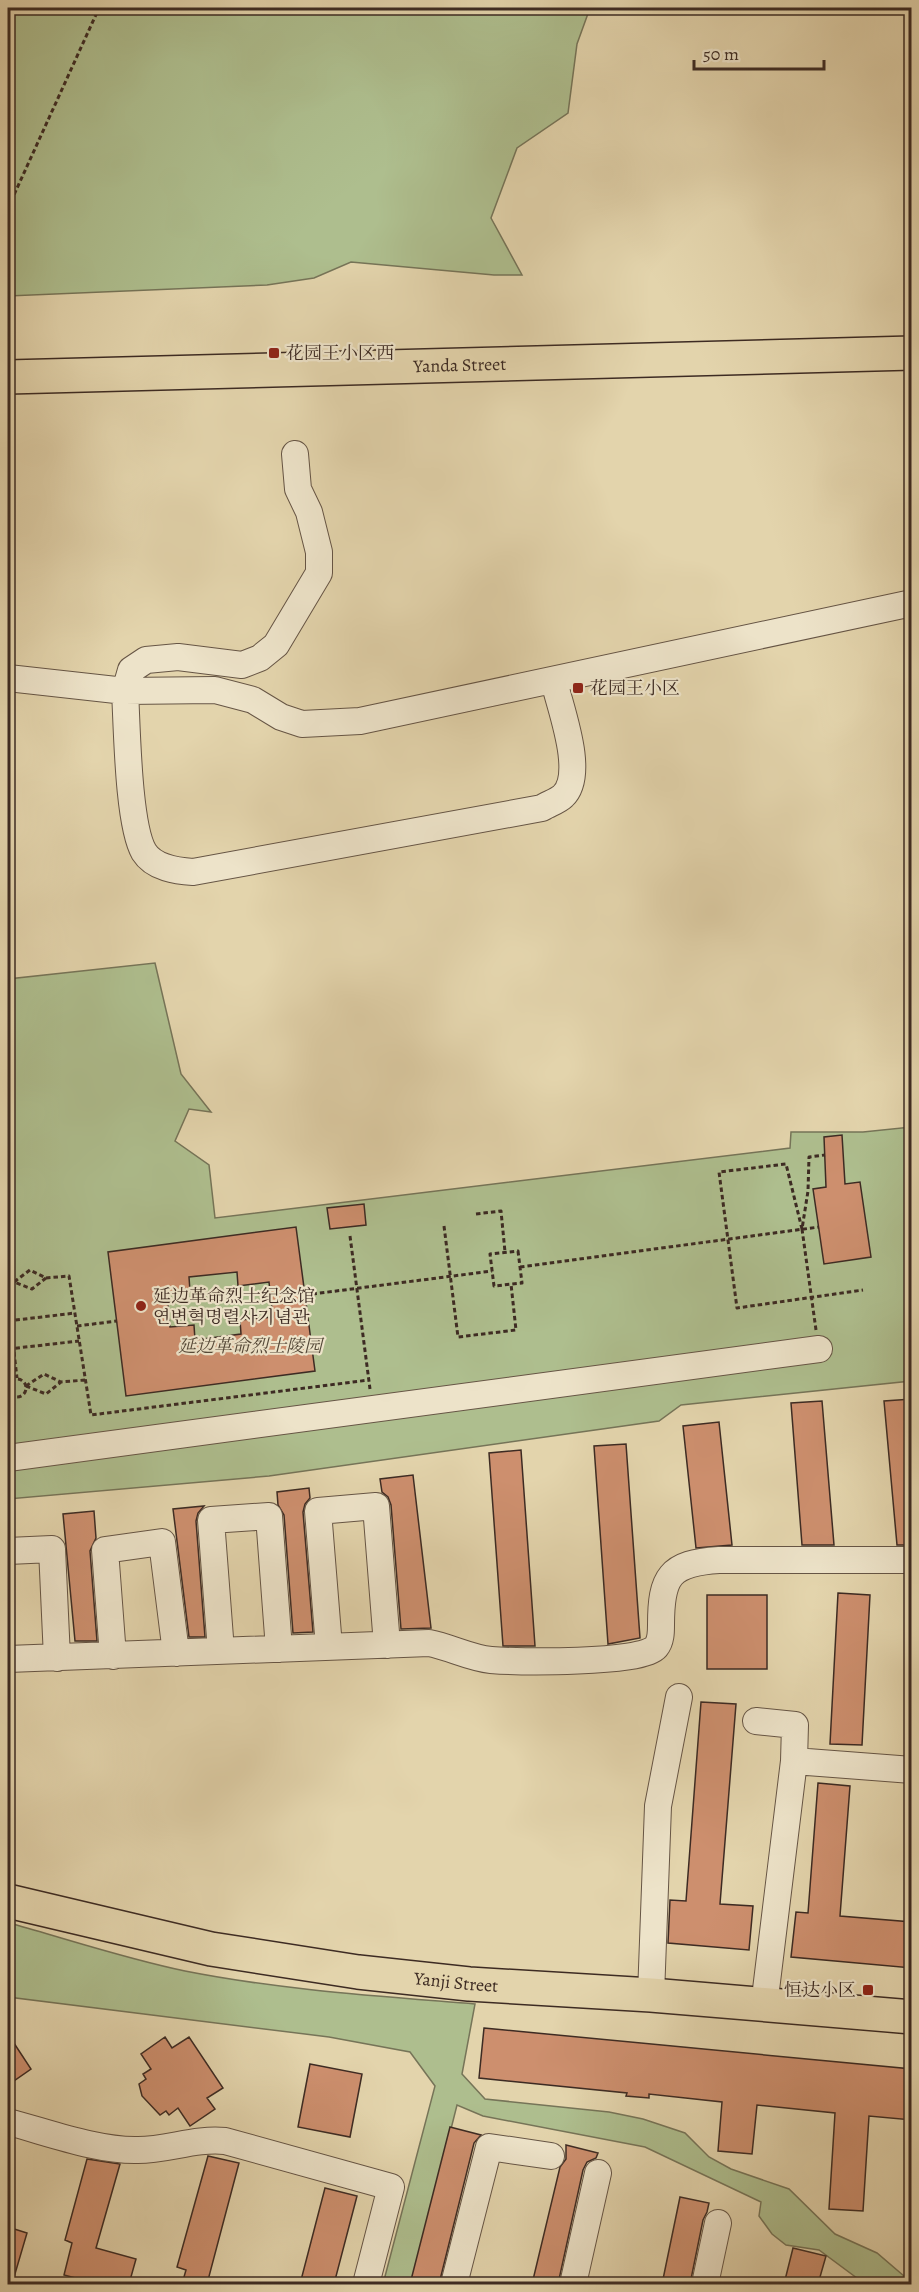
<svg xmlns="http://www.w3.org/2000/svg" width="919" height="2292" viewBox="0 0 919 2292" font-family="Alegreya,'Noto Serif SC','Noto Serif KR',serif">
	<rect width="100%" height="100%" fill="#e3d4ac"/>
	<filter id="stains"><feTurbulence type="fractalNoise" baseFrequency=".00333" numOctaves="4"/><feColorMatrix values="0 0 0 0 .2 0 0 0 0 .09 0 0 0 0 .02 0 0 0 .5 -.17"/></filter>
	<radialGradient id="worn" r=".72"><stop offset=".6" stop-color="#630" stop-opacity="0"/><stop offset="1" stop-color="#630" stop-opacity=".3"/></radialGradient>
	<path fill="#aebe8e" stroke="#767458" stroke-width="1.5" d="M 8,8 L 590,8 L 577,44 L 568,113 L 517,148 L 491,218 L 522,275 L 494,275 L 351,262 L 314,278 L 267,285 L 8,296 Z
		M 155,963 L 181,1074 L 211,1112 L 189,1109 L 175,1141 L 209,1165 L 215,1218 L 790,1148 L 791,1132 L 863,1132 L 911,1127 L 911,1381 L 681,1405 L 659,1421 L 269,1476 L 8,1499 L 8,979 Z
		M 13,1924 C 70,1940 127,1959 185,1971 C 281,1990 377,1996 475,2004 L 462,2074 L 485,2099 L 609,2112 L 643,2119 L 685,2133 L 709,2157 L 731,2169 L 789,2189 L 835,2234 L 877,2253 L 911,2282 L 911,2284 L 865,2284 L 819,2250 L 786,2245 L 772,2234 L 759,2216 L 761,2202 L 645,2147 L 483,2116 L 457,2105 L 412,2284 L 383,2284 L 435,2086 L 410,2052 L 329,2037 L 8,1997 L 8,1937 Z"/>
	<path fill="#cd8f6e" stroke="#3d2b23" stroke-width="1.5" fill-rule="evenodd" d="M 842,1135 L 845,1184 L 860,1182 L 871,1257 L 824,1264 L 813,1189 L 826,1187 L 824,1137 Z
		M 364,1204 L 366,1225 L 330,1229 L 327,1208 Z
		M 296,1227 L 315,1371 L 126,1396 L 108,1252 ZM 237,1272 L 238,1286 L 269,1282 L 273,1317 L 240,1320 L 241,1334 L 195,1340 L 194,1325 L 170,1327 L 167,1293 L 190,1291 L 189,1277 Z
		M 912,1399 L 912,1545 L 897,1545 L 884,1401 Z
		M 822,1401 L 834,1545 L 802,1545 L 791,1403 Z
		M 719,1422 L 732,1545 L 696,1548 L 683,1426 Z
		M 626,1444 L 640,1638 L 608,1644 L 594,1446 Z
		M 521,1450 L 535,1646 L 503,1646 L 489,1453 Z
		M 413,1475 L 431,1628 L 401,1629 L 391,1505 L 388,1497 L 382,1492 L 380,1479 Z
		M 309,1488 L 310,1498 L 305,1504 L 303,1512 L 313,1632 L 293,1633 L 284,1515 L 278,1505 L 277,1492 Z
		M 204,1506 L 198,1513 L 196,1521 L 205,1637 L 189,1637 L 173,1509 Z
		M 94,1511 L 96,1538 L 90,1551 L 97,1641 L 75,1641 L 63,1514 Z
		M 838,1593 L 870,1595 L 862,1745 L 830,1744 Z
		M 707,1595 L 767,1595 L 767,1669 L 707,1669 Z
		M 701,1702 L 736,1704 L 720,1904 L 753,1906 L 749,1950 L 668,1943 L 670,1900 L 686,1901 Z
		M 818,1783 L 850,1786 L 840,1916 L 912,1922 L 912,1968 L 791,1957 L 796,1912 L 808,1913 Z
		M 484,2028 L 912,2069 L 912,2120 L 869,2116 L 863,2211 L 829,2209 L 835,2113 L 757,2105 L 752,2154 L 718,2151 L 722,2102 L 649,2094 L 649,2098 L 626,2096 L 627,2093 L 479,2078 Z
		M 8,2034 L 31,2069 L 8,2085 Z
		M 165,2037 L 172,2048 L 189,2037 L 223,2088 L 207,2098 L 215,2109 L 190,2126 L 178,2108 L 169,2115 L 166,2111 L 160,2115 L 142,2096 L 139,2084 L 146,2079 L 143,2074 L 151,2069 L 141,2054 Z
		M 310,2064 L 362,2074 L 350,2137 L 298,2127 Z
		M 450,2127 L 481,2135 L 474,2143 L 439,2284 L 410,2284 Z
		M 566,2145 L 598,2153 L 596,2158 L 587,2162 L 583,2170 L 558,2284 L 532,2284 L 560,2167 L 566,2159 Z
		M 208,2156 L 239,2163 L 207,2284 L 182,2284 L 186,2270 L 177,2267 Z
		M 87,2159 L 120,2164 L 96,2248 L 136,2259 L 129,2284 L 98,2284 L 64,2275 L 72,2243 L 65,2240 Z
		M 325,2188 L 357,2196 L 334,2284 L 300,2284 Z
		M 680,2197 L 709,2203 L 707,2212 L 703,2220 L 690,2284 L 662,2284 Z
		M 8,2227 L 27,2233 L 12,2284 L 8,2284 Z
		M 793,2248 L 826,2256 L 818,2284 L 784,2284 Z"/>
	<g fill="none" stroke-linecap="round" stroke-linejoin="round">
		<defs>
			<path id="minor" d="M 295,454 L 298,489 L 309,512 L 319,552 L 319,573 L 276,645 L 260,658 L 242,665 L 178,657 L 146,660 L 131,670 L 125,691 C 127,726 128,825 144,852 C 154,868 177,871 193,872 L 542,808 C 548,804 558,801 563,796 C 586,774 560,708 554,681
				M 8,678 L 125,691 L 215,690 L 253,700 L 281,717 L 302,724 L 360,721 L 912,603
				M 8,1458 L 819,1349
				M 8,1551 L 52,1549 L 57,1658
				M 329,1647 L 318,1511 L 376,1506 L 387,1645
				M 221,1651 L 211,1520 L 269,1516 L 279,1649
				M 113,1656 L 105,1550 L 162,1542 L 176,1653
				M 8,1659 L 429,1643 C 450,1647 470,1658 491,1660 C 517,1662 642,1664 656,1647 C 661,1641 661,1632 661,1625 C 661,1577 669,1563 719,1560 L 912,1560
				M 756,1721 L 795,1725 L 794,1761 L 764,2006
				M 794,1761 L 912,1770
				M 651,1995 L 658,1806 L 679,1697
				M 8,2122 C 47,2132 97,2151 138,2150 C 168,2150 195,2138 225,2141 L 391,2187 L 366,2284
				M 454,2284 L 489,2147 L 551,2156
				M 573,2284 L 598,2173
				M 705,2284 L 718,2223"/>
			<g id="major">
				<path id="s1" d="M 8,377 L 912,353"/>
				<path id="s2" d="M 8,1901 L 211,1949 L 358,1972 L 469,1984 L 651,1995 L 912,2017"/>
			</g>
		</defs>
		<use href="#minor" stroke="#665545" stroke-width="28"/>
		<use href="#major" stroke="#3d2b23" stroke-width="36"/>
		<path stroke="#3d2b23" stroke-width="3" stroke-dasharray="4.5 3" stroke-linecap="butt" d="M 8,208 L 99,8
			M 476,1214 L 501,1211 L 505,1252
			M 444,1226 L 458,1337 L 516,1330 L 511,1284
			M 802,1229 L 786,1164 L 719,1172 L 737,1308 L 863,1290
			M 350,1236 L 370,1389
			M 518,1251 L 522,1283 L 494,1286 L 490,1254 Z
			M 520,1267 L 819,1227
			M 8,1274 L 14,1282 L 8,1292
			M 46,1278 L 32,1289 L 14,1282 L 30,1270 L 46,1278 L 69,1276 L 91,1415 L 369,1380
			M 305,1295 L 492,1271
			M 8,1300 L 17,1378
			M 8,1321 L 75,1313
			M 77,1326 L 117,1321
			M 816,1330 L 802,1229 L 808,1191 L 809,1157 L 825,1155
			M 8,1349 L 79,1341
			M8 1388a9 9 0 1 1 18 0a9 9 0 1 1-18 0Z
			M 26,1386 L 44,1374 L 61,1382 L 85,1380
			M 26,1386 L 46,1394 L 61,1382"/>
		<use href="#minor" stroke="#ede3c9" stroke-width="26"/>
		<use href="#major" stroke="#e3d4ac" stroke-width="33"/>
	</g>
	<g fill="#8f2418" stroke="#ede3c9" stroke-width="2">
		<rect x="268" y="347" width="12" height="12" rx="3"/>
		<rect x="572" y="682" width="12" height="12" rx="3"/>
		<circle cx="141" cy="1306" r="6"/>
		<rect x="862" y="1984" width="12" height="12" rx="3"/>
	</g>
	<g text-anchor="middle" dominant-baseline="central" stroke-width="4.5" stroke-linejoin="round" paint-order="stroke">
		<g font-size="18" fill="#3d2b23" stroke="#ede3c9" text-anchor="start">
			<text x="286" y="353">花园王小区西</text>
			<text x="590" y="688">花园王小区</text>
			<text x="153" y="1296">延边革命烈士纪念馆<tspan x="153" dy="21">연변혁명렬사기념관</tspan></text>
			<text x="856" y="1990" text-anchor="end">恒达小区</text>
		</g>
		<g font-size="18" fill="#3d2b23" stroke="#ede3c9">
			<text stroke="none"><textPath href="#s1" startOffset="452">Yanda Street</textPath></text>
			<text stroke="none"><textPath href="#s2" startOffset="456">Yanji Street</textPath></text>
		</g>
		<g font-size="18" font-style="italic" fill="#544838" stroke="#ede3c9">
			<text x="250" y="1346">延边革命烈士陵园</text>
		</g>
	</g>
	<rect width="919" height="2292" fill="none" stroke="#e3d4ac" stroke-width="30"/>
	<rect x="9" y="9" width="901" height="2274" fill="none" stroke="#3d2b23" stroke-width="3"/>
	<rect x="15" y="15" width="889" height="2262" fill="none" stroke="#3d2b23" stroke-width="1.5"/>
	<path d="M694 60v9h130v-9" fill="none" stroke="#3d2b23" stroke-width="3"/>
	<text x="703" y="60" font-size="18" fill="#3d2b23" stroke="#ede3c9" stroke-width="4.5" paint-order="stroke">50 m</text>
	<rect width="100%" height="100%" filter="url(#stains)"/>
	<rect width="100%" height="100%" fill="url(#worn)"/>
</svg>
